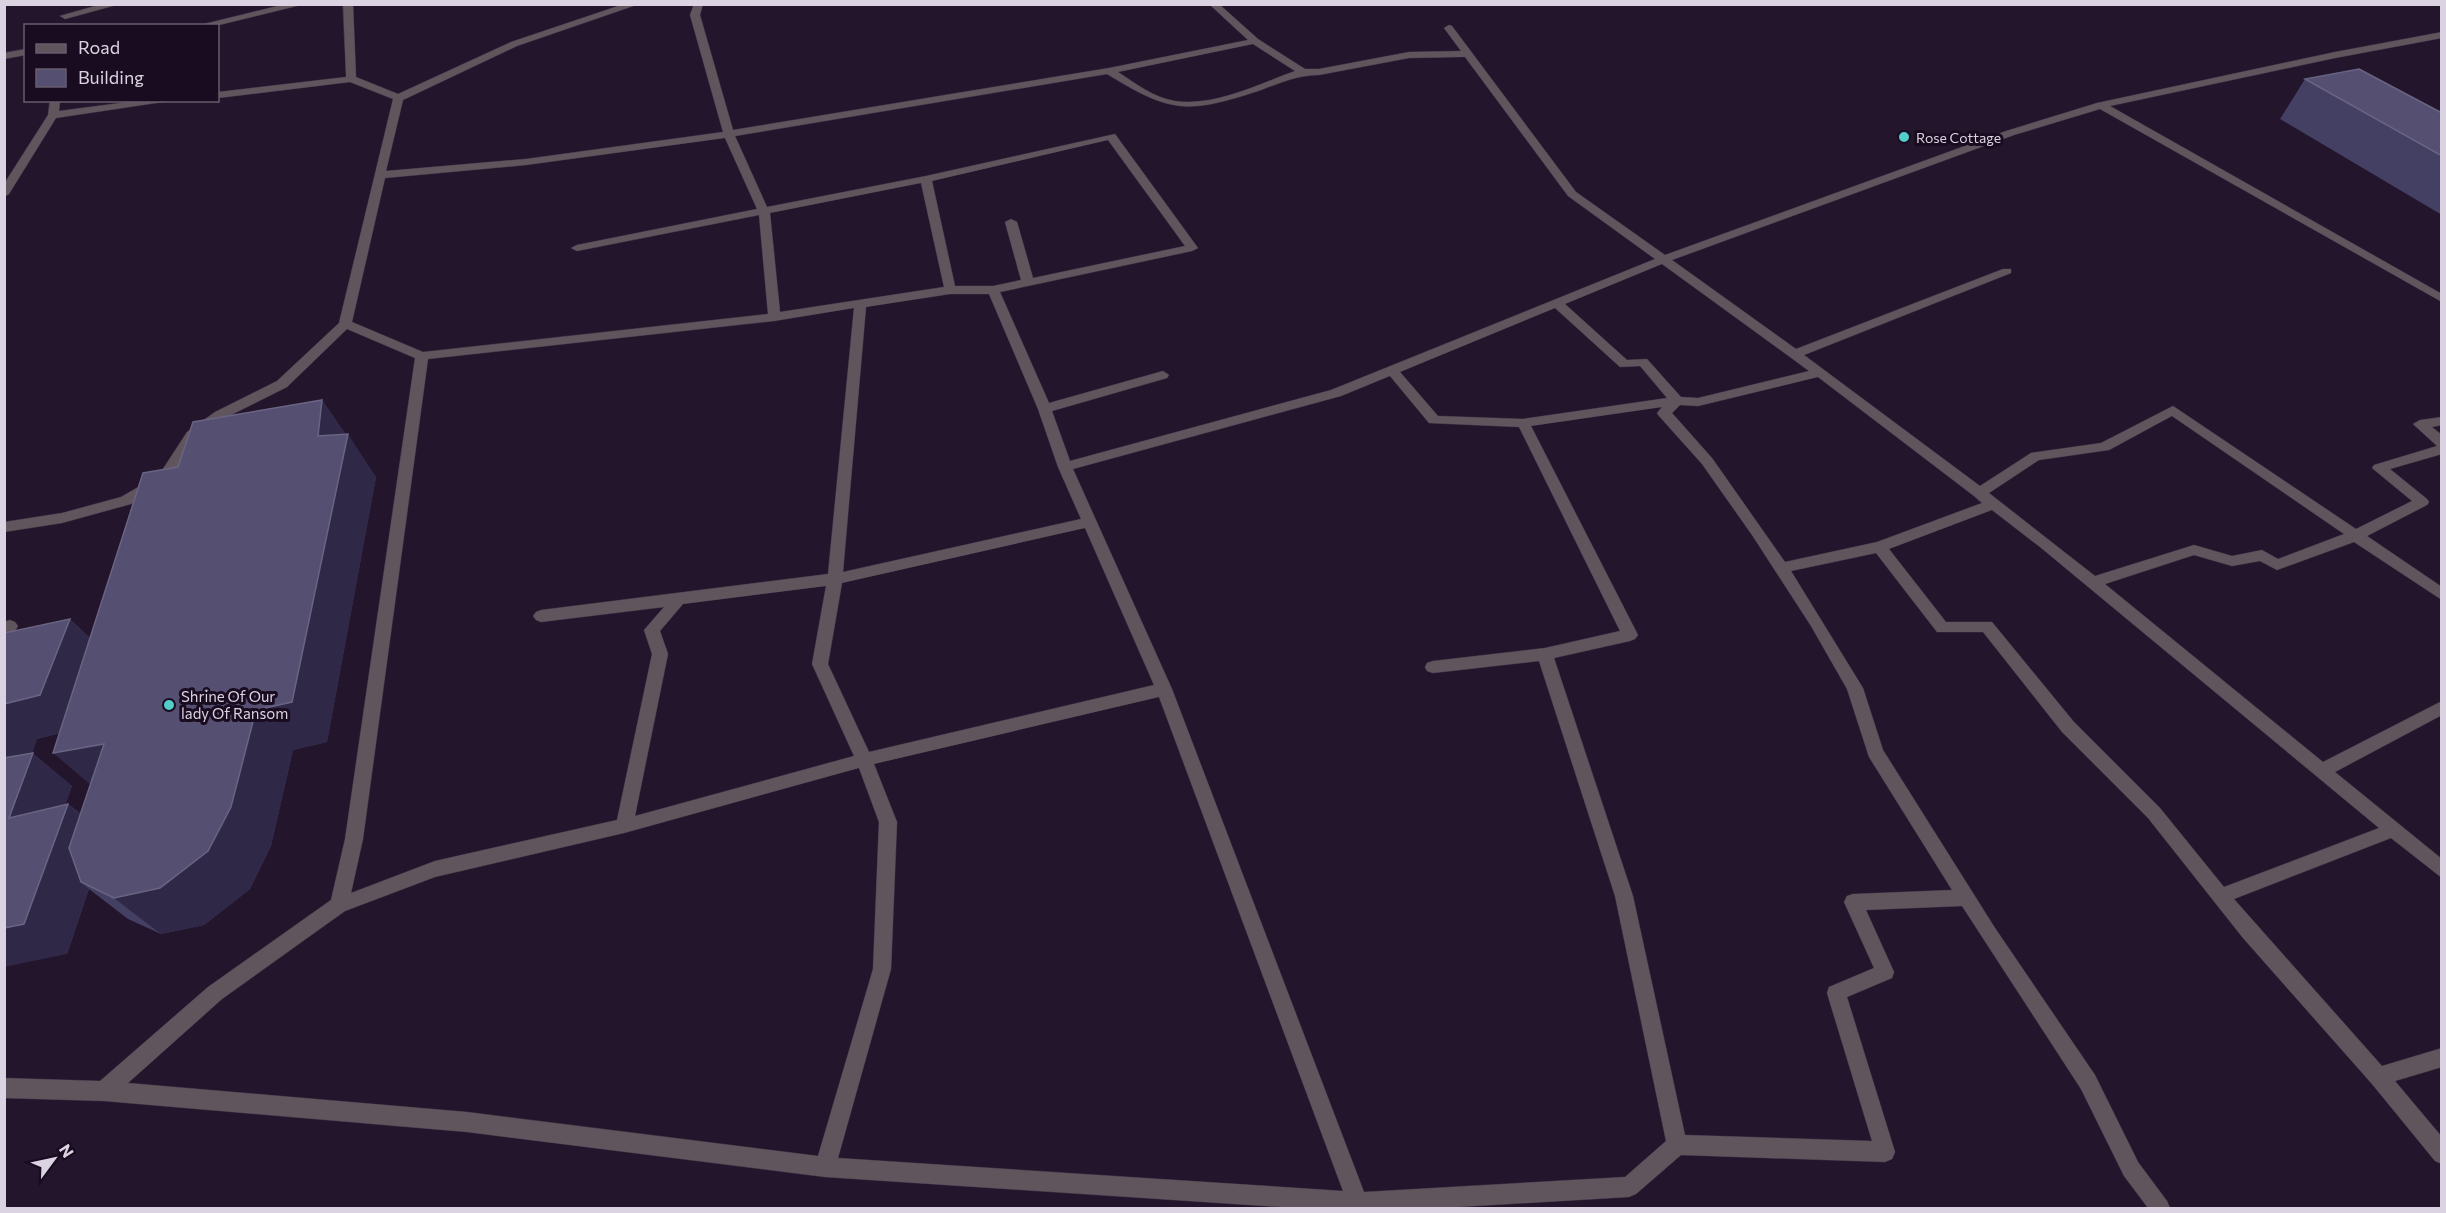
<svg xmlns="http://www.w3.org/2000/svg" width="2446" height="1213" viewBox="0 0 2446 1213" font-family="Commissioner,sans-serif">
	<rect width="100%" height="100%" fill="#23152b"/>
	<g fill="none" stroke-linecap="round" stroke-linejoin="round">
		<defs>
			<path id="minor" d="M 102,4 L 120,4 L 65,19 L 60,16 Z
				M 286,4 L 305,4 L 215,26 L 196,26 Z
				M 343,4 L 353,4 L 356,77 L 398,94 L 511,42 L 624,4 L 639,4 L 517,46 L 403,100 L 386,171 L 526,159 L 723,132 L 690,15 L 694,4 L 703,4 L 700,15 L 733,130 L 1109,68 L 1248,40 L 1209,4 L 1219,4 L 1258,39 L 1305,69 L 1319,69 L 1409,52 L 1461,51 L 1444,28 L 1449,25 L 1452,26 L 1576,192 L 1665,255 L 2006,131 L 2097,103 L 2335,52 L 2442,32 L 2442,38 L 2335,58 L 2110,106 L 2442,294 L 2442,302 L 2100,109 L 2014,135 L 1672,260 L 1796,349 L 2003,269 L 2011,269 L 2011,273 L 1804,355 L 1980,486 L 2031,453 L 2101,443 L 2173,406 L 2356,529 L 2412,501 L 2372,468 L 2374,465 L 2437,446 L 2413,424 L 2420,420 L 2442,417 L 2442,425 L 2432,427 L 2442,435 L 2442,454 L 2390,469 L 2427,499 L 2429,502 L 2427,505 L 2367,536 L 2442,587 L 2442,600 L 2354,542 L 2277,570 L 2260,561 L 2232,566 L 2194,555 L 2105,584 L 2323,762 L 2442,701 L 2442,715 L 2335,772 L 2442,859 L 2442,878 L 2391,838 L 2234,899 L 2382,1066 L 2442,1048 L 2442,1067 L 2395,1081 L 2442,1137 L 2442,1164 L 2435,1161 L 2372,1084 L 2243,938 L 2148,818 L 2062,732 L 1983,632 L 1937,632 L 1876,553 L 1791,571 L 1863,688 L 1883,750 L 1995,928 L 2095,1075 L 2138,1162 L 2167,1201 L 2170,1208 L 2148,1208 L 2124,1176 L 2081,1089 L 1962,906 L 1866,910 L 1894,972 L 1892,978 L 1847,997 L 1895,1152 L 1892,1159 L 1885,1162 L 1681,1155 L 1636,1194 L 1629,1197 L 1441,1208 L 1295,1208 L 825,1177 L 467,1132 L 104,1101 L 4,1098 L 4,1078 L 100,1081 L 208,987 L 331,900 L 345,839 L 415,358 L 347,329 L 287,387 L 225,418 L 197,438 L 169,481 L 131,504 L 62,523 L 4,532 L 4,522 L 62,513 L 121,497 L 159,475 L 187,432 L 215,412 L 277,381 L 339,323 L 393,99 L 350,82 L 218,98 L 218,92 L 346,77 ZM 1253,44 L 1295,71 C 1259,84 1214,107 1175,101 C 1154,98 1135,83 1118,72 ZM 1465,57 L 1568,196 L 1655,259 L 1331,390 L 1070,461 L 1052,411 L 1167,378 L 1169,375 L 1163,371 L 1049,403 L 1000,292 L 1192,251 L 1198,248 L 1115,134 L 926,176 L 767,207 L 735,136 L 1107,74 C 1172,114 1188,114 1261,90 C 1280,83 1298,75 1319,75 L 1409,58 ZM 725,138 L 757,209 L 577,245 L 571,248 L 577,251 L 759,215 L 768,314 L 423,352 L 352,322 L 385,178 L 526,165 ZM 1108,140 L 1185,246 L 1033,278 L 1017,222 L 1011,219 L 1005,222 L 1021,280 L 993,286 L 955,286 L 932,181 ZM 921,183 L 944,287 L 780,312 L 770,213 ZM 1662,264 L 1790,357 L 1809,371 L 1698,398 L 1681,397 L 1647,359 L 1627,360 L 1565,304 ZM 950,294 L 989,294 L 1038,409 L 1058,467 L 1081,519 L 843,572 L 866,307 ZM 854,308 L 828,574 L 541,610 L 536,612 L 533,616 L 536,620 L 541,622 L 664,607 L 644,630 L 652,654 L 617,820 L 435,861 L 351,893 L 363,839 L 428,359 L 774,321 ZM 1555,308 L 1620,367 L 1640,366 L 1667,398 L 1523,419 L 1438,416 L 1400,372 ZM 1390,376 L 1429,423 L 1519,427 L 1620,631 L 1545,648 L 1433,661 L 1427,663 L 1425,667 L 1427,671 L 1433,673 L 1539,661 L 1615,896 L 1666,1141 L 1625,1177 L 1364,1192 L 1172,689 L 1073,469 L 1341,396 ZM 1818,377 L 1974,496 L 1982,503 L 1877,542 L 1785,562 L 1712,458 L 1672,413 L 1680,405 L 1698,406 ZM 1662,407 L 1657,413 L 1659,416 L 1702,464 L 1752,535 L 1811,626 L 1847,689 L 1869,757 L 1952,890 L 1853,894 L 1847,896 L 1844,902 L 1874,968 L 1829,987 L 1827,993 L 1872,1141 L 1685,1135 L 1633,896 L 1554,658 L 1630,641 L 1635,639 L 1638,635 L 1531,426 ZM 2172,416 L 2344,534 L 2278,559 L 2262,550 L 2232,556 L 2194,545 L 2095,576 L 1989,493 L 2039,460 L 2109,450 ZM 1992,510 L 2040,547 L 2379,828 L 2224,887 L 2160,808 L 2074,722 L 1992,622 L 1946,622 L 1889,549 ZM 1085,528 L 1154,685 L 869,752 L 828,664 L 842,583 ZM 826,586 L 812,664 L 854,756 L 635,816 L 668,654 L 660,631 L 683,604 ZM 1159,697 L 1343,1191 L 838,1158 L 891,969 L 897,822 L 874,764 ZM 859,768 L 879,822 L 873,969 L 818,1156 L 467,1112 L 128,1083 L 222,999 L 345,911 L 435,877 L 624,833 Z
				M 26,49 L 26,55 L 4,59 L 4,53 Z
				M 50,100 L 60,100 L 59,111 L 143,100 L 176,100 L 56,118 L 9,194 L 4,197 L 4,184 L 48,115 Z
				M 10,620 L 15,622 L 18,626 L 9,642 L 4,644 L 4,622 Z"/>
		</defs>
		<use href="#minor" stroke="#3d3045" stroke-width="1"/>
		<use href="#minor" fill="#60545d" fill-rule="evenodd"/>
	</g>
	<path fill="#444064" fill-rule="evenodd" d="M 2305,79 L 2442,113 L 2442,215 L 2280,119 Z
		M 322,400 L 346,435 L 376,477 L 327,742 L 293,750 L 271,846 L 250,889 L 204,925 L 161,934 L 128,919 L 89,889 L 67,954 L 4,633 L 70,619 L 90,638 L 178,467 ZM 60,733 L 91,785 L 81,814 L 68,804 L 65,805 L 72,786 L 32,753 L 37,739 Z"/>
	<path fill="#302847" d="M 322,400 L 347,437 L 348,434 L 376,477 L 327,742 L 293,750 L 271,846 L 250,889 L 204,925 L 161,934 L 114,898 L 318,436 Z
		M 70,619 L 105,653 L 77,728 L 37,739 L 20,788 L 33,753 L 72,786 L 50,850 L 9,818 L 4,786 L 4,704 Z
		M 104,744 L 99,792 L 53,753 Z
		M 68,804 L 107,836 L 81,882 L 89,889 L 67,954 L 4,967 L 4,928 Z"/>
	<path fill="#555071" stroke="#6a6483" stroke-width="1.5" d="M 2359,69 L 2442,113 L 2442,156 L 2305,79 Z
		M 322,400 L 318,436 L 348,434 L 292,702 L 256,710 L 231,807 L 208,851 L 160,888 L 114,898 L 81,882 L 69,848 L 104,744 L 53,753 L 143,473 L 178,467 L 193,422 Z
		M 70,619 L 40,695 L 4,704 L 4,633 Z
		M 33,753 L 9,818 L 68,804 L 24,924 L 4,928 L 4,758 Z"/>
	<g fill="#53cdc9" stroke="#190c21" stroke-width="2">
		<circle cx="1904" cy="137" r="6"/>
		<circle cx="169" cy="705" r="6"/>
	</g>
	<g text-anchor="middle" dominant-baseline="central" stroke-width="6" stroke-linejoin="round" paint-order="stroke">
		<g font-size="14" fill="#dcd3e2" stroke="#190c21" text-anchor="start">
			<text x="1916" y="137">Rose Cottage</text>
		</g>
		<g font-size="15" fill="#dcd3e2" stroke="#190c21" text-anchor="start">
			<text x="181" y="696">Shrine Of Our<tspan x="181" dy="17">lady Of Ransom</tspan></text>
		</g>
	</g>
	<rect width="2446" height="1213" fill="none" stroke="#dcd3e2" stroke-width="12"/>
	<rect x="24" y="24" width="195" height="78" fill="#190c21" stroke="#675c6e" stroke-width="1.5"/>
	<rect x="36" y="44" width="30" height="9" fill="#60545d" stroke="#675c6e" stroke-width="1.5"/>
	<text x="78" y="54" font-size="18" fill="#dcd3e2">Road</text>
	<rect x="36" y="69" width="30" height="18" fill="#555071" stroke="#675c6e" stroke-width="1.5"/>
	<text x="78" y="84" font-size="18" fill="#dcd3e2">Building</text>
	<g transform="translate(54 1159) rotate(57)" stroke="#190c21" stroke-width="4.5" paint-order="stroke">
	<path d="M0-4.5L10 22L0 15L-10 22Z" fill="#dcd3e2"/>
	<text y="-9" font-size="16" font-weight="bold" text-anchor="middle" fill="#dcd3e2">N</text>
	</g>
</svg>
